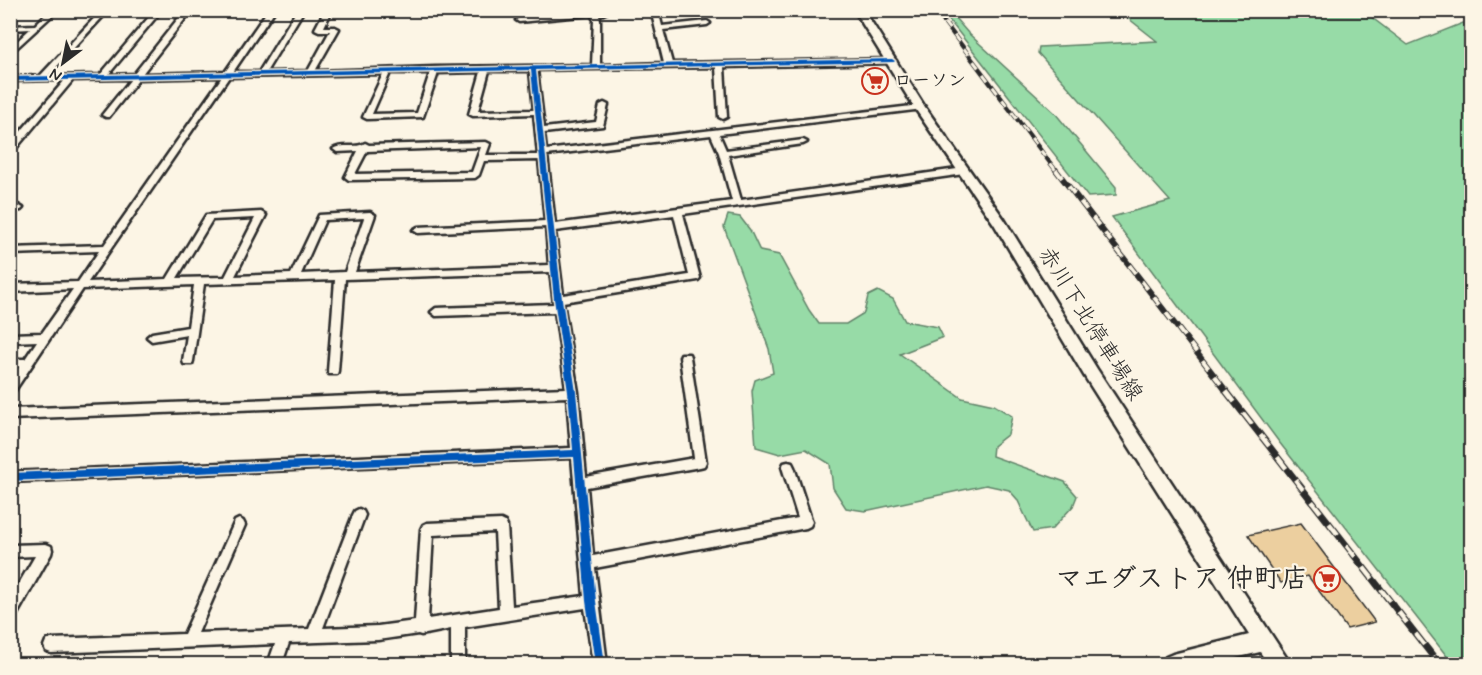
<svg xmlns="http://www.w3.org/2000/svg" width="1482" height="675" viewBox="0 0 1482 675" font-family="Mynerve,'Klee One',sans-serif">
	<rect width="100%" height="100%" fill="#fcf5e5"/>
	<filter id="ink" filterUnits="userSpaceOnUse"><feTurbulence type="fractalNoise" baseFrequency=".0167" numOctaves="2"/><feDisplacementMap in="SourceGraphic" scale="12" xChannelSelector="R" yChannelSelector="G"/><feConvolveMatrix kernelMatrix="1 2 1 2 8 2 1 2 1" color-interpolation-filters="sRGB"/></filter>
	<g filter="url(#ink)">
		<path fill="#97dba7" stroke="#618369" stroke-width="1.5" d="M 942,11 L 949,11 L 968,33 L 1055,113 L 1116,187 L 1116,195 L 1088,197 Z
			M 1119,11 L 1363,11 L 1408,45 L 1463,23 L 1471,26 L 1471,664 L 1453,664 L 1279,442 L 1112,217 L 1170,201 L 1038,53 L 1039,47 L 1157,41 Z
			M 728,215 L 740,217 L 750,230 L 760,251 L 779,255 L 809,310 L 819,324 L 846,324 L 864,313 L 868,296 L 878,291 L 893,299 L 905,321 L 938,327 L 943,337 L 900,354 L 962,398 L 994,405 L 1012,416 L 1008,434 L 993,446 L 992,456 L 1065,482 L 1077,496 L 1073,506 L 1052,529 L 1033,532 L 1017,499 L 1009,490 L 986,485 L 865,511 L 846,508 L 833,488 L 830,464 L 806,449 L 780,454 L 756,447 L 752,391 L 755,380 L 773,373 L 769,349 L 724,227 Z"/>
		<path fill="#eccf9f" stroke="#2b2b2b" stroke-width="1.5" d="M 1301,523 L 1375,622 L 1347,629 L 1308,576 L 1281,583 L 1248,535 Z"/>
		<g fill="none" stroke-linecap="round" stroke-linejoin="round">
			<defs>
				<path id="street" d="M 50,10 L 58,10 L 10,54 L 10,48 L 30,29 L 10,30 L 10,26 L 35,25 Z
					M 102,10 L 109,10 L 48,76 L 100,75 L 155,10 L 162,10 L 108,75 L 134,74 L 185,10 L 192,10 L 142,74 L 225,72 L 268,10 L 275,10 L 233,72 L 259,72 L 297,10 L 304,10 L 266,72 L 308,71 L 330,31 L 319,31 L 315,29 L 325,10 L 332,10 L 324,27 L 335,27 L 339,29 L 315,71 L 435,67 L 592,65 L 594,20 L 591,15 L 519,22 L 516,20 L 519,18 L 590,10 L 612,10 L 599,16 L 600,20 L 600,65 L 664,63 L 651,10 L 658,10 L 662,26 L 707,21 L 710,23 L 707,25 L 663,30 L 672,63 L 892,59 L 896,61 L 892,63 L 724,67 L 727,117 L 723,119 L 719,117 L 716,67 L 537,70 L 544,128 L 596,122 L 600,105 L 604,103 L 608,105 L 603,126 L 544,133 L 546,150 L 920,105 L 924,107 L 923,109 L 719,134 L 726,150 L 803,140 L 807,142 L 803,144 L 728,155 L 741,200 L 964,168 L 968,171 L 964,174 L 683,214 L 700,278 L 698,280 L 563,302 L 578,392 L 586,477 L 694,458 L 680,357 L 681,354 L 689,354 L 690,357 L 706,462 L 704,466 L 700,467 L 587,487 L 593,556 L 798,518 L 782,467 L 784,463 L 788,462 L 792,463 L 794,467 L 812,522 L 810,526 L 806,528 L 595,568 L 607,664 L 593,664 L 585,608 L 465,627 L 465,664 L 451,664 L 451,629 L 421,635 L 418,634 L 378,640 L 289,643 L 282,664 L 268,664 L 275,644 L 51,653 L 46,651 L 44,646 L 46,641 L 51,639 L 184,634 L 235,521 L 239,519 L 243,521 L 245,525 L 198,633 L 309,629 L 353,515 L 355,511 L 359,509 L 363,511 L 365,515 L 323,628 L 378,626 L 415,621 L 421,529 L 423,525 L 427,523 L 501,520 L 505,522 L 507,526 L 512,606 L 584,596 L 572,458 L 10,482 L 10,472 L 571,448 L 567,397 L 10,419 L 10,409 L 566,388 L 555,312 L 436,316 L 431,312 L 436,308 L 554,304 L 550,272 L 345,279 L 338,371 L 337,374 L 329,374 L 328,371 L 335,280 L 204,284 L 193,361 L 192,364 L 184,364 L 183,361 L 187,335 L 152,341 L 147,337 L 152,333 L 188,327 L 194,285 L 83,289 L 14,392 L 10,393 L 10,379 L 19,367 L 10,367 L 10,359 L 25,359 L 37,341 L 10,342 L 10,334 L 42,333 L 73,289 L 10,292 L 10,284 L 78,282 L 99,251 L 10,254 L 10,248 L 104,245 L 222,77 L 139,79 L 109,117 L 106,117 L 102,115 L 131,79 L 73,80 L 13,152 L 10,152 L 10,144 L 65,80 L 10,81 L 10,77 L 40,76 ZM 489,71 L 530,71 L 534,110 L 478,111 ZM 481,72 L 469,114 L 473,116 L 534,114 L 538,155 L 486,155 L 490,144 L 486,142 L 369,145 L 365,143 C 356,149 342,143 333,149 L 337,152 L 358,151 L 345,177 L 349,180 L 475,178 L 479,175 L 484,161 L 539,160 L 545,221 L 418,227 L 413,230 L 418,233 L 546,227 L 549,265 L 355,272 L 375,215 L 370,212 L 319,215 L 291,274 L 235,276 L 266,215 L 261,212 L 206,215 L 167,279 L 88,282 L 229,77 L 383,74 L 363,117 L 367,119 L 423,117 L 438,73 ZM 390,73 L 430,73 L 417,113 L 372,114 ZM 711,135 L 719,153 L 732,201 L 555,224 L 547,155 ZM 481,147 L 472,172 L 355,174 L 367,151 ZM 674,215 L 689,275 L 563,295 L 555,231 ZM 255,218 L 225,277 L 177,278 L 212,220 ZM 364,218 L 345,272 L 301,274 L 325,220 ZM 495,532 L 499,608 L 428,619 L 433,535 Z
					M 18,205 L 23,208 L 21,210 L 10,212 L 10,206 Z
					M 46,544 L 51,546 L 52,550 L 51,554 L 15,618 L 10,619 L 10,599 L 35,556 L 10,557 L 10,545 Z"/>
				<path id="secondary" d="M 854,10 L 864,10 L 925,107 L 1004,219 L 1097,369 L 1286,657 L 1289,664 L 1268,664 L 1260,652 L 1211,664 L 1163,664 L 1166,657 L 1173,654 L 1249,635 L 1085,377 L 994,224 L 914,107 Z"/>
			</defs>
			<use href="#street" stroke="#2b2b2b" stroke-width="5"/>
			<use href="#secondary" stroke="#2b2b2b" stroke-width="5"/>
			<use href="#street" fill="#fcf5e5" fill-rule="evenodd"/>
			<use href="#secondary" fill="#fcf5e5" fill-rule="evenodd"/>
			<defs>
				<path id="rail-far2" d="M 935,10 L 1057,172"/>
				<path id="rail-far1" d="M 1056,170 L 1227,392"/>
				<path id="rail" d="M 1226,391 L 1439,664"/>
			</defs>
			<use href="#rail-far2" stroke="#2b2b2b" stroke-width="4.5"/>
			<use href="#rail-far1" stroke="#2b2b2b" stroke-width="6"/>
			<use href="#rail" stroke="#2b2b2b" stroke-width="7"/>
			<use href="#rail-far2" stroke="#fcf5e5" stroke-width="3" stroke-dasharray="8" stroke-linecap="butt"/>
			<use href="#rail-far1" stroke="#fcf5e5" stroke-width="4" stroke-dasharray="10" stroke-linecap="butt"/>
			<use href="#rail" stroke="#fcf5e5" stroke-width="4.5" stroke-dasharray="14" stroke-linecap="butt"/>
			<defs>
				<path id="cycleway" d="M 892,59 L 895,61 L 894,62 L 536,70 L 562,299 L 576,392 L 596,601 L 605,664 L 595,664 L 586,601 L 574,457 L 10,481 L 10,473 L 573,450 L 568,392 L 554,299 L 531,70 L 10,81 L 10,77 Z"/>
			</defs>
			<use href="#cycleway" stroke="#fcf5e5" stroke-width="3"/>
			<use href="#cycleway" fill="#0057b8" fill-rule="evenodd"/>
		</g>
	</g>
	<defs>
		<symbol id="supermarket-ring" viewBox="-11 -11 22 22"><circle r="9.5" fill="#fcf5e5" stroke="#c8321e" stroke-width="1.5"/><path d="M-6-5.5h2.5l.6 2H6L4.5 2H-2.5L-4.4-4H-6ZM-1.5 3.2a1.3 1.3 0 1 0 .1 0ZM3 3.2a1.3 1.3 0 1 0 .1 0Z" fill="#c8321e"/></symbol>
	</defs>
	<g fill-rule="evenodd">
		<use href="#supermarket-ring" x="860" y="66" width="30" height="30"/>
		<use href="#supermarket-ring" x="1312" y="564" width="30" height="30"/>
	</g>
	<g text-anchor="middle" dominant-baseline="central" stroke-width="4.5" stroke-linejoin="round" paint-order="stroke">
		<g font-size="18" font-weight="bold" fill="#2b2b2b" stroke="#fcf5e5" text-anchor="start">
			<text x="894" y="81">ローソン</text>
		</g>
		<g font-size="22" fill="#2b2b2b" stroke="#fcf5e5">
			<text transform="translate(1090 324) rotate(58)">赤川下北停車場線</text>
		</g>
		<g font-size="27" font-weight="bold" fill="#2b2b2b" stroke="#fcf5e5" text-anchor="end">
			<text x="1308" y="579">マエダストア 仲町店</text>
		</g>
	</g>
	<rect width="1482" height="675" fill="none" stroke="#fcf5e5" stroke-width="36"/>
	<rect x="18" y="18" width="1446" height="639" fill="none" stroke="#2b2b2b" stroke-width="2" filter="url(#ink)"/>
	<g transform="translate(63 63) rotate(212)" stroke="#fcf5e5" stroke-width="4.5" paint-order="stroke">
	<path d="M0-4.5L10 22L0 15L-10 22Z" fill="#2b2b2b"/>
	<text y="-9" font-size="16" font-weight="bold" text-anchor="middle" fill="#2b2b2b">N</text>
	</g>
</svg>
